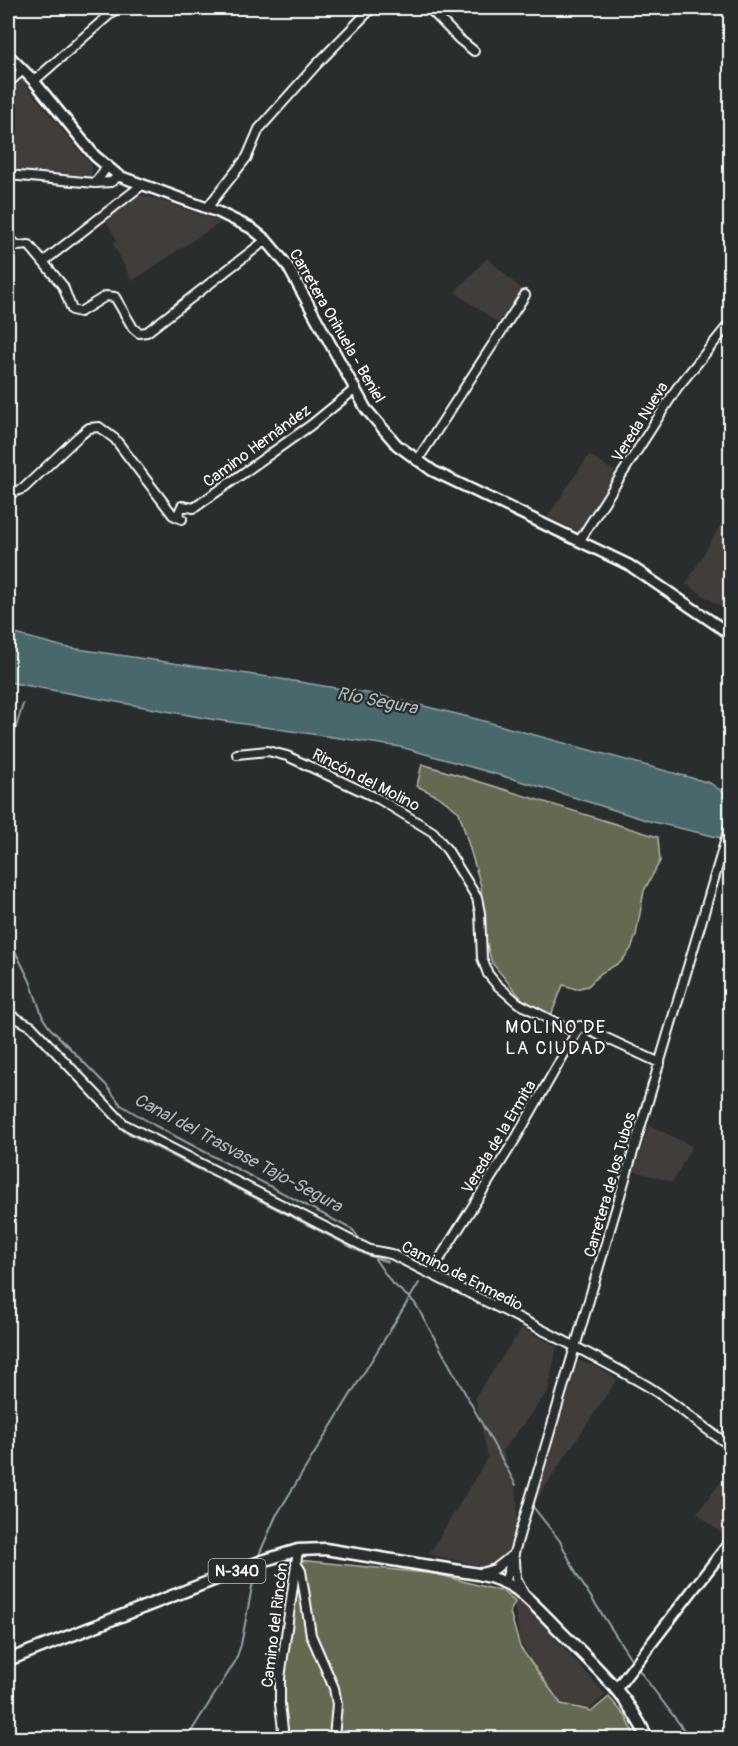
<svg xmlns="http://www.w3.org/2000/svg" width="738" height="1746" viewBox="0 0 738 1746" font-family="Pangolin,sans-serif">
	<rect width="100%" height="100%" fill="#2a2d2e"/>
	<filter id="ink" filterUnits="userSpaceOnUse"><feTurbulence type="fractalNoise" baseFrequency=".0167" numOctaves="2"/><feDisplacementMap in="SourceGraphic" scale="12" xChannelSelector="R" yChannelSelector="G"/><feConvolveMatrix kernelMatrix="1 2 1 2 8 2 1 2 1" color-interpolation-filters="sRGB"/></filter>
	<g filter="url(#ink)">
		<path fill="#3f3c3b" d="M 19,77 L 92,166 L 92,178 L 8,172 L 8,87 Z
			M 137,194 L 160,200 L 221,222 L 132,281 L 113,243 L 117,240 L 105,219 Z
			M 487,258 L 524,291 L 501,325 L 455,292 Z
			M 589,455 L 620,475 L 581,533 L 547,517 Z
			M 730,509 L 730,613 L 686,584 Z
			M 649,1125 L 692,1146 L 673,1182 L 634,1171 Z
			M 522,1328 L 557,1347 L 548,1391 L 503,1451 L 517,1493 L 517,1576 L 537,1618 L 606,1695 L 584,1714 L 561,1710 L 520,1642 L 514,1602 L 483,1567 L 429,1554 L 488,1457 L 475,1397 Z
			M 578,1361 L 596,1366 L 617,1379 L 535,1502 Z
			M 730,1470 L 730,1541 L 697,1513 Z"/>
		<path fill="#646b51" stroke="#b2b5a8" stroke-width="1.5" d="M 422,764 L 658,837 L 660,861 L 644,891 L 636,935 L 631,949 L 621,962 L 601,973 L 588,986 L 576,989 L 563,985 L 550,1018 L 522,999 L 492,963 L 485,938 L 481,886 L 459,812 L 439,797 L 417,786 Z
			M 299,1560 L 436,1574 L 504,1592 L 515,1602 L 510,1612 L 520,1647 L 561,1704 L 592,1711 L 609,1697 L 626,1717 L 636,1738 L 288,1738 L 282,1689 Z"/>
		<path fill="#4a676c" stroke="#92a4a7" stroke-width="1.5" d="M 8,632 L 64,647 L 275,678 L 378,695 L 469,717 L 710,783 L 730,797 L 730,840 L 649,821 L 541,787 L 401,747 L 210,719 L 8,682 Z"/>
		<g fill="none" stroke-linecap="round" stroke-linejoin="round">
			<path stroke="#92a4a7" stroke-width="2" d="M 8,754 L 23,704
				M 8,937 L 30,981 L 43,1018 L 49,1027 L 106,1085 L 121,1105 L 154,1125 L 353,1230 L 361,1241
				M 8,1019 L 15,1022
				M 25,1027 L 124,1131 L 367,1255 L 388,1262
				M 375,1259 L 391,1282 L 414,1302 L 419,1310 L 516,1485
				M 534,1508 L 560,1541 L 578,1577 L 631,1659
				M 258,1557 L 276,1516 L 419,1283
				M 639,1670 L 690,1738
				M 187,1738 L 235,1662 L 241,1645 L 255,1571"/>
			<defs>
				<path id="minor" d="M 429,8 L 459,39 L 474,51
					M 34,81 L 117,8
					M 8,83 L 23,70
					M 8,175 L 95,183 L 111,182 L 119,176
					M 95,183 L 107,167
					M 207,208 L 247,157 L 259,129 L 317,64 L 372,8
					M 8,236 L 17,246 L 29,245 L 63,286 L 72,310 L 80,312 L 106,296 L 115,297 L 133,328 L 139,333 L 147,332 L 266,240
					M 43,262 L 142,185
					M 417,461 L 525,295
					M 8,490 L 14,492 L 24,488 L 78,437 L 89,428 L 99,427 L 115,439 L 173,515 L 182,519
					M 177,517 L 182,506 L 194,508 L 311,425 L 354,390
					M 580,540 L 677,388 L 730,323
					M 237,754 L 268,751 L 287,756 L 379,799 L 433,832 L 448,851 L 477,898 L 480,913 L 482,958 L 488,974 L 497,985 L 518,1003 L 576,1033
					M 8,1014 L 31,1026 L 124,1124 L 370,1250 L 391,1254 C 475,1297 562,1337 644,1384 C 675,1402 700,1427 730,1445
					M 430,1274 L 516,1138 L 580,1026 L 660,1063
					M 515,1560 L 516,1579 L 524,1594
					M 296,1563 L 301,1571 L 311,1635 L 334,1688 L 337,1704 L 334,1738
					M 481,1573 L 495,1569 L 514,1554
					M 505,1583 L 730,825
					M 284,1738 L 280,1704 L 280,1678 L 298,1550"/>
				<path id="major" d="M 8,55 L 34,81 L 95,156 L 119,176 L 218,212 L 251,228 L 266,240 L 287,265 L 366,409 L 397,445 L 433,471 L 629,565 L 730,634
					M 616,1689 L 730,1542"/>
				<path id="highway" d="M 8,1660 L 262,1561 L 298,1550 L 325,1549 L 478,1574 C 492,1577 504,1581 516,1589 C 532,1601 546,1617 560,1631 C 593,1664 628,1695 647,1738"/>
			</defs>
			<use href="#minor" stroke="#fff" stroke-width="12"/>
			<use href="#major" stroke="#fff" stroke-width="14"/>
			<use href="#highway" stroke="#fff" stroke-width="15"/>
			<use href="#minor" stroke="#2a2d2e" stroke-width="8"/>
			<use href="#major" stroke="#2a2d2e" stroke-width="9"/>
			<use href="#highway" stroke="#2a2d2e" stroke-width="10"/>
		</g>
	</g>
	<g text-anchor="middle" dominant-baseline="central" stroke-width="4.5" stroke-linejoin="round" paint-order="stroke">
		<rect fill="#2a2d2e" stroke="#bfc0c0" stroke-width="1.5" x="208.5" y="1559" width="57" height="24" rx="4.5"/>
		<g font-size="15" font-weight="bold" fill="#fff">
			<text x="237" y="1571">N-340</text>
		</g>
		<g font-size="16" fill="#fff" stroke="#2a2d2e">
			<text transform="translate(337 326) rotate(60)">Carretera Orihuela - Beniel</text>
			<text transform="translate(640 422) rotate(-58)">Vereda Nueva</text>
			<text transform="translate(257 446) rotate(-36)">Camino Hernández</text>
			<text transform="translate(366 780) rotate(27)">Rincón del Molino</text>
			<text transform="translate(499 1137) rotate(-59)">Vereda de la Ermita</text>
			<text transform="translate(610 1185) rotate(-74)">Carretera de los Tubos</text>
			<text transform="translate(462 1276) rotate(27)">Camino de Enmedio</text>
			<text transform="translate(275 1625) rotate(-83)">Camino del Rincón</text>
		</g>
		<g font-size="18" font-style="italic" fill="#aebbbd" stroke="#2a2d2e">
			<text transform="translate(377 701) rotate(11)">Río Segura</text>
			<text transform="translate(238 1153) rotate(28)">Canal del Trasvase Tajo-Segura</text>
		</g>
		<g font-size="18" letter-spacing="1.5" fill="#fff" stroke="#2a2d2e">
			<text x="556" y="1027">MOLINO DE<tspan x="556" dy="21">LA CIUDAD</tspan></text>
		</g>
	</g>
	<rect width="738" height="1746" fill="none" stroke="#2a2d2e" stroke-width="30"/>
	<rect x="15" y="15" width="708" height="1716" fill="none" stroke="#fff" stroke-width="2" filter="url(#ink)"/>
</svg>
